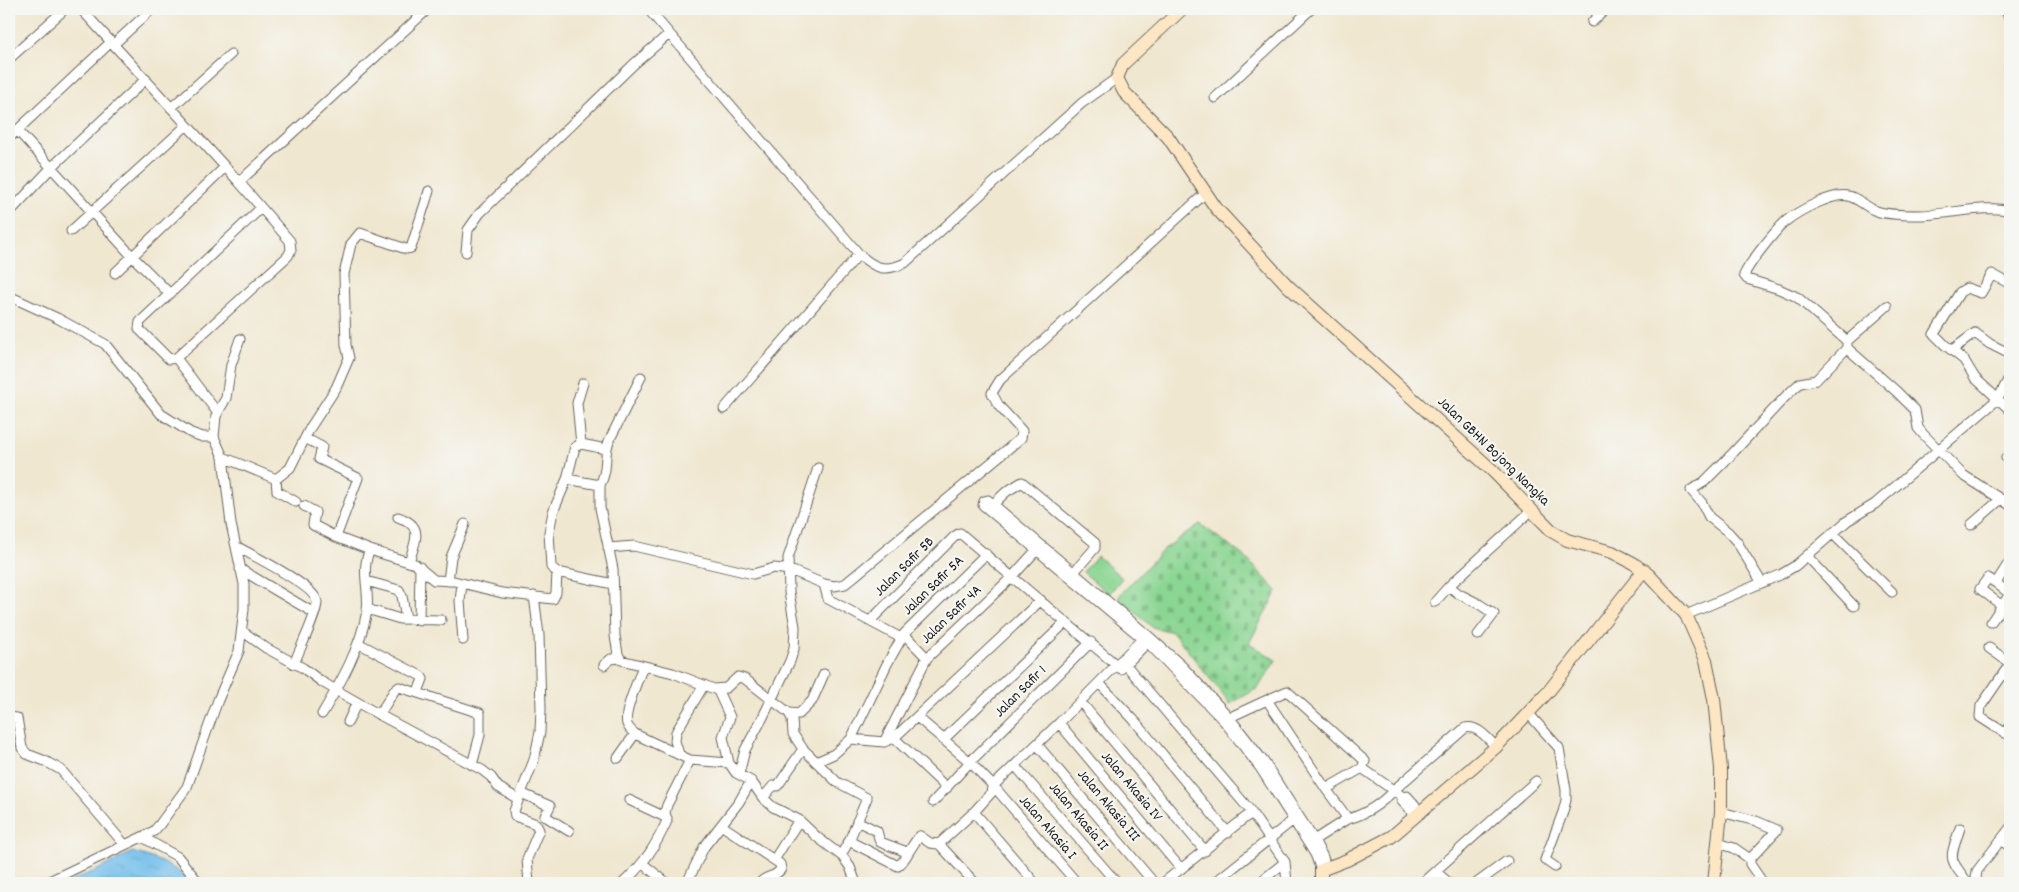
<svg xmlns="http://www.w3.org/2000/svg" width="2019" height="892" viewBox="0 0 2019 892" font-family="Dekko,sans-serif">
	<defs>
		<pattern id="cemetery-stones" width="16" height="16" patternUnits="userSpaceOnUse" patternTransform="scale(1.25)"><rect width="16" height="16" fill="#8bd693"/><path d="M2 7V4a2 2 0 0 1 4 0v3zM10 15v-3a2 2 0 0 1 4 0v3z" fill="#77b77e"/></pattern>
		<pattern id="water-ripples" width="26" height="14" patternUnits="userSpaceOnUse" patternTransform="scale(1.25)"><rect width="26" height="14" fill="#72beeb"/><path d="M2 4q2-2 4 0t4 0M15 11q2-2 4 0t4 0" fill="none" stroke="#62a3c9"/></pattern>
	</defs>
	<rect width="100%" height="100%" fill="#f6f6f2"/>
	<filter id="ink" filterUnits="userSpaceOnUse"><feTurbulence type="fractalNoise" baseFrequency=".02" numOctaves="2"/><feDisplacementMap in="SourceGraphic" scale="10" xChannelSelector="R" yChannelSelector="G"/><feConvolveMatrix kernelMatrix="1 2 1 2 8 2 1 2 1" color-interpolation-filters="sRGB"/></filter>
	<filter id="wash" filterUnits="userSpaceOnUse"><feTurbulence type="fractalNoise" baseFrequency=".0096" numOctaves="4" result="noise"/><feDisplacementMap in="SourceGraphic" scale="20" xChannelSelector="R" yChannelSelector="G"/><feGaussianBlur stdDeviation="1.12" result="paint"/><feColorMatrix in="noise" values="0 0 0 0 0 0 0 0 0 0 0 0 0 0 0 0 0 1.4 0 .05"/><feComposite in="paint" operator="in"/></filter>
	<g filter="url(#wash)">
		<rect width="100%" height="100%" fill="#f0e7d0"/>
		<path fill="url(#cemetery-stones)" stroke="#547958" d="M 1200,524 L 1245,557 L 1277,591 L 1249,643 L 1276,660 L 1258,688 L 1230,704 L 1173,632 L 1152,627 L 1118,597 L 1163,550 Z"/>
		<path fill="#8bd693" stroke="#547958" d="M 1097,556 L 1122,578 L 1109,594 L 1083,572 Z"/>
		<path fill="url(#water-ripples)" stroke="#476d84" d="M 132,852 C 153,857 177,867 193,883 L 66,883 L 97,870 Z"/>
	</g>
	<g filter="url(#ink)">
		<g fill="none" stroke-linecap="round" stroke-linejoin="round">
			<defs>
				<path id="street" d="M 81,9 L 239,182 L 290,241 L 291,250 L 288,256 L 176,358 L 169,359 L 139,329 L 140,322 L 261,208
					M 648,9 L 859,254 C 875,269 885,272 905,263 L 1082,103 L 1117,78
					M 2005,9 L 2010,20
					M 1592,22 L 1606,9
					M 114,44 L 152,9
					M 9,59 L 65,9
					M 1215,98 L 1311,9
					M 171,108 L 231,54
					M 18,131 L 132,256 L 170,294
					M 9,138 L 111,42
					M 239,182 L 428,9
					M 2010,211 C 1990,204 1944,215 1920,215 C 1908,215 1884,215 1874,210 C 1865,206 1858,198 1848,196 C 1833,192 1797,212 1786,221 C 1774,232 1750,262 1744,275 L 1747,279 L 1779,289 L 1797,297 L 1847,341 L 1847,348 L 1896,391 L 1915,410 L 1918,428 L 1923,434 L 1963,475 L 2010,505
					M 9,213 L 52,167 L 146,79
					M 71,231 L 187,125
					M 466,252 L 468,230 L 480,213 L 634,64 L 669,34
					M 115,273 L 225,167
					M 2010,284 L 1992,274 L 1981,293 L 1967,288 L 1960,292 L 1934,334 L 1945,345 L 1964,360 L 1975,378 L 2010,410
					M 9,296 L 57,318 L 105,344 L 161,414 L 191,433 L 203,437 L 214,437
					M 1847,341 L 1887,306
					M 1952,350 L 1975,333 L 1990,344 L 2010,354
					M 176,358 L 217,412
					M 724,409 L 859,254
					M 305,438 L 322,447 L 319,459 L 358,478 L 336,537
					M 581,444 L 606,449
					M 223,457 L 276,479 L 290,468 L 310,428 L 336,388 L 349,358 L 346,345 L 344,274 L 351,244 L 360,233 L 406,249 L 411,248 L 429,191
					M 2006,458 L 2010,457
					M 276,479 L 277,491 L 296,502
					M 567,479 L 600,485 L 600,508 L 613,569 L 615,636 L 618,654 L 621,660 L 673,673 L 714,689 L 726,688 L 738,677 L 745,679 L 789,713 L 792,719 L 793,734 L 803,749 L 837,782 L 867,798 L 849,841 L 841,855
					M 600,485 C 609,468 603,457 609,441 L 641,377
					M 304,506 L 315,512 L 313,525 L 336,537 L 370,550
					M 988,509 L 1006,492 L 1022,482 L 1095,543 L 1095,548 L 1074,572
					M 398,517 C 425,526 415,541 409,562
					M 1971,525 L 2001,499
					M 1832,533 L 1892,592
					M 236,546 C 251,555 316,586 317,602 C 317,615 299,650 294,664
					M 608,548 L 634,546 L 753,574 L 774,568 L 790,570 L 824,584 L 834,586 L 845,584 L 1021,438 L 1022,431 L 999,406 L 992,393 L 1000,380 L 1200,198
					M 1807,556 L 1854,606
					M 2010,561 L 1996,583 L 2010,594
					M 240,569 L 314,613
					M 557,572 L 551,567 L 549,532 L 553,512 L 567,479 L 575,447 L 581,444 L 577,403 L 583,383
					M 366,581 L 399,590 L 402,596 L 406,619
					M 448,581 L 451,557 L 465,524
					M 1762,583 L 1737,542 L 1728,532 L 1709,517 L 1702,503 L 1691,490 L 1704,482 L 1731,455 L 1785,397 L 1800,383 L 1816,380 L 1847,348
					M 1996,583 L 1988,578 L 1980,589 L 2001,605
					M 462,584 L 460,601 L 463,640
					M 824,584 L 828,599 L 901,638
					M 1449,586 L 1459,594 L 1479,604 L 1494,614 L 1478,635
					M 1435,602 L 1449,586 L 1531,511
					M 367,609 L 400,619 L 441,620
					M 1686,615 L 1780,575 L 1795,566 L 1847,521 L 1875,504 L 1998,399 L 2010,376
					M 419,621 L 420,567
					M 870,621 L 955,536 L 960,533 L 1121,669
					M 1991,622 L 2010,594
					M 242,631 L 266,648 L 303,668 L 322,682 L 376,713 L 482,770 L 491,777 L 498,787 L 518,799
					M 904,634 L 927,658
					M 358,643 L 421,676 L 423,679 L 418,692
					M 1989,648 L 2010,663
					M 1130,660 L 1151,639
					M 2010,664 L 1981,706 L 1980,717 L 2005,733 L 2010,727
					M 604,665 L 611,659 L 619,658
					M 1126,665 L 1249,809 L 1285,862 L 1287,883
					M 643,666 C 639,678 623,713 627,724 C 628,728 632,731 635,734 L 690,760 L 729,763 L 736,773 L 751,781 L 763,798 L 773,807 L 799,820 L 817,837 L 843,857 L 850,867 L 856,883
					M 1099,683 L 1134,720 L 1228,833
					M 717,689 L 730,717 L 723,737 L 729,763
					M 1267,700 L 1287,691 L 1365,761 L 1362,768
					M 1084,706 L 1205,851
					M 789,713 L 799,714 L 812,701 L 824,674
					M 322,714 C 341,682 360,649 367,611 C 370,591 360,569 370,550 L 415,564 L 434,580 L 454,581 L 502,593 L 553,599 L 556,593 L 557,572 L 613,584
					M 1529,714 L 1559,748 L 1566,790 L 1566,800 L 1563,812 L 1545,860 L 1555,867
					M 379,715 L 394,691 L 399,687 L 480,713 L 480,735 L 472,765
					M 9,717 L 17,718 L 22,748 L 27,754 L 45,761 L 61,770 L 125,845
					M 917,717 L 970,762 L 997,790 L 1077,883
					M 1226,719 L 1267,700 L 1326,789 L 1348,819 C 1366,814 1382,803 1394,790 L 1465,728 C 1478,725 1488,739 1496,747
					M 348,722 L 357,702
					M 1059,723 L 1181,869
					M 894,738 L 947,788
					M 851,739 L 887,664 L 904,634 L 986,554
					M 943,740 L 1066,622
					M 884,742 L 927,658 L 1013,576 L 1041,545
					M 1040,748 L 1154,883
					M 679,754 L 675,741 L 676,732 L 704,685
					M 618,758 L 635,734
					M 816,762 L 834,754 L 851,739 L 884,742 L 894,738 L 1041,600
					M 1018,769 L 1117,883
					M 739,774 L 745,750 L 763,717 L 790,661 L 794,649 L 795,627 L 789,592 L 788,558 L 818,468
					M 1326,789 L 1362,768 L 1403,797 L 1407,796 L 1415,805 L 1414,810 L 1418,814
					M 521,793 L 550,806 L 545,816 L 569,831
					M 1403,797 L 1402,801 L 1410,810 L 1414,810
					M 763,798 L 773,786 L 777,786 L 779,784 L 803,749
					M 629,800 L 667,818
					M 933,802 L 970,762 L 1091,642
					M 974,812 L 939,844 L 975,883
					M 1721,812 L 1756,821 L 1777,830 L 1750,859 L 1750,864 L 1763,883
					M 857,821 L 877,831 L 880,842 L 907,852
					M 721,825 L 774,860
					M 1960,828 C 1950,860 1947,856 1968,883
					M 142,837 L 178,857 L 199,883
					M 1314,840 L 1347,819
					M 2001,840 L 2010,847
					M 849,841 L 898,866 C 906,861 912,843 920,836 L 930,843 L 939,844
					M 1718,843 L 1734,848 L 1750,859
					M 643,864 L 667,883
					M 1321,870 L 1315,854 L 1261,769 L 1224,721 L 1148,643 L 983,505 L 984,501 L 988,500 L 1152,639 L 1182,666 L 1229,717 L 1264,762 L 1314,840 L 1323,857 L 1326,869
					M 1436,872 L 1449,883
					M 45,883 L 142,837 L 154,831 L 160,824 L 187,787 L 218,700 L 239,651 L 244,609 L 244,584 L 231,524 L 223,457 L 214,437 L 216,416 L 226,398 L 231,365 L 240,339
					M 529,883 L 527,859 L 539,830 L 536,824 L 515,816 L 514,811 L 534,760 L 540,732 L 541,709 L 539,635 L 534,596
					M 623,883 C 644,864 655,847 667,821 L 665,812 L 667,805 L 690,760
					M 687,883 L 704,847 L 739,802 L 751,781
					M 760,883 C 767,874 774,879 781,869 L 780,864 L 774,860 L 799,820
					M 1035,883 L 974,812 L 991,793 L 992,787 L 1059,723 L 1145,636
					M 1163,883 L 1251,813
					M 1214,883 L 1297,817
					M 1259,883 L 1285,862
					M 1422,883 L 1536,781
					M 1477,883 L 1507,861
					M 1978,883 L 1976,878 L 1977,871 L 2010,828"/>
				<path id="secondary" d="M 1182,9 L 1123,64 L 1117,78 L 1124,92 L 1168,137 L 1216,208 L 1288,286 L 1493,471 L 1553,532 L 1567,540 L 1612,552 L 1633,563 L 1649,575 L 1686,615 L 1706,660 L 1714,699 L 1721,769 L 1721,812 L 1714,883
					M 1321,883 L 1321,870 L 1347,860 L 1391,837 L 1496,747 L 1548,692 L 1644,570"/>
			</defs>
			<use href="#street" stroke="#66635b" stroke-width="11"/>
			<use href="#secondary" stroke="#66635b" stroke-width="14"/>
			<use href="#street" stroke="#fff" stroke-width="9"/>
			<use href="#secondary" stroke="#fce6c4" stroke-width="12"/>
		</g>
	</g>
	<g text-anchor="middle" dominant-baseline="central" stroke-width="4.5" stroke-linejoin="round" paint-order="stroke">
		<g font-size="15" fill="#1c1c1c" stroke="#f6f6f2">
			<text transform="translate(1493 452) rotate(44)">Jalan GBHN Bojong Nangka</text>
			<text transform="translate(905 567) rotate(-45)">Jalan Safir 5B</text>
			<text transform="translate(934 586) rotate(-44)">Jalan Safir 5A</text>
			<text transform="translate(952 615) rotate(-44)">Jalan Safir 4A</text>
			<text transform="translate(1021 692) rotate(-45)">Jalan Safir 1</text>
			<text transform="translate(1131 787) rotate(50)">Jalan Akasia IV</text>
			<text transform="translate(1108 806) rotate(50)">Jalan Akasia III</text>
			<text transform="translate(1078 817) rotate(50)">Jalan Akasia II</text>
			<text transform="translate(1047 828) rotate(49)">Jalan Akasia I</text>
		</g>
	</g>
	<rect width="2019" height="892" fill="none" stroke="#f6f6f2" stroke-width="30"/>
</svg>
